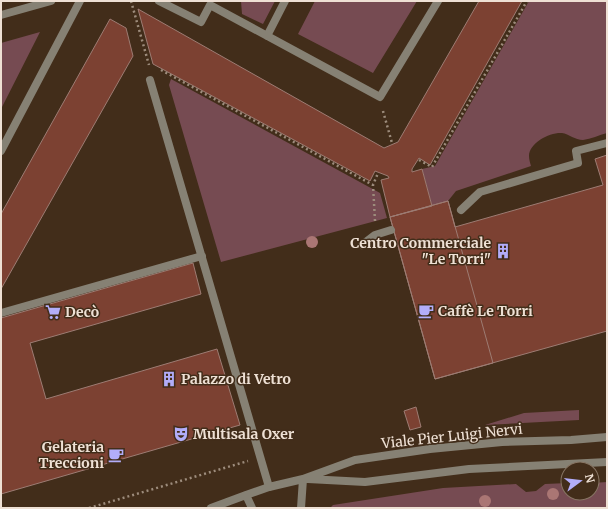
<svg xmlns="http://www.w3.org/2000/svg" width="608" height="509" viewBox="0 0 608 509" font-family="Merriweather,serif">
	<rect width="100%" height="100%" fill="#422d1a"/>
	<path fill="#764b52" d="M 241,1 L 275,1 L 263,24 L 242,14 Z
		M 315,1 L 417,1 L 373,73 L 298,34 Z
		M 529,1 L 607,1 L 607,133 C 599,135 591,139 583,140 C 575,140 569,134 562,133 C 550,132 529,143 529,156 C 529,159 530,163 531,166 L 456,191 L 448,201 L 432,206 L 422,169 L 435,166 Z
		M 40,32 L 1,109 L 1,43 Z
		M 171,79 L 380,193 L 387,218 L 221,262 L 169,85 Z
		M 579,410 L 579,420 L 485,425 L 524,413 Z
		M 607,482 L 607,508 L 330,508 L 333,505 L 443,488 L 516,484 L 526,492 L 536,491 L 545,484 L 568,483 L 568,493 L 592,493 L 592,483 Z"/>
	<path fill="#7c4132" stroke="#9d7c73" d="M 479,1 L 522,1 L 430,165 L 419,158 L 412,169 L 412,172 L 422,169 L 432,206 L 390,217 L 381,180 L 389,178 L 388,176 L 375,171 L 370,181 L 153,64 L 138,9 L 384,148 L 398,142 Z
		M 110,19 L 126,28 L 133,56 L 1,289 L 1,214 Z
		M 607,155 L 607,331 L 435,379 L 390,217 L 448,201 L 455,227 L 603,185 L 595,159 Z
		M 448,201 L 493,363 L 435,379 L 390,217 Z
		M 193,263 L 201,294 L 30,343 L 46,399 L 217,349 L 240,425 L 1,494 L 1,318 Z
		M 416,407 L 421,427 L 410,430 L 404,411 Z"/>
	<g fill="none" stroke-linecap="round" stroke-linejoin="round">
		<path stroke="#9d8c7c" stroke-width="2.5" stroke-dasharray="2 3" stroke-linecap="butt" d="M 131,1 L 149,65
			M 161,70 L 373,185
			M 383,111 L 392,143
			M 419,160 L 432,167 L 527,1
			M 375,221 L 373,185 L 378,173
			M 89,508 L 248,461"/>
		<path stroke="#868174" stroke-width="8" d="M 159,1 L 201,22 L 210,5 L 380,97 L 438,1
			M 267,36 L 285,1
			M 150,80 L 269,487
			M 1,151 L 80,1
			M 461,210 L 480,192 L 578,163 L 576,151 L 607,143
			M 362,245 L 375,235 L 391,230
			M 1,313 L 202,256"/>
		<path stroke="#868174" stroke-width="8" d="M 1,15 L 51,1"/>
		<path stroke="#868174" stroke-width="8" d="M 308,479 L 365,482 L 469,469 L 607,462
			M 246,495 L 252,508
			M 211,508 L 246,495 L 269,487 L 303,479 L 355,460 L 430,449 L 502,442 L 571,440 L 607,437
			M 301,508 L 303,479"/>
	</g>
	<g fill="#aa7674">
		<circle cx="312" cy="242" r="6"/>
		<circle cx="553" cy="494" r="6"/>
		<circle cx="485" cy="501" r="6"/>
	</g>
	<defs>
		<symbol id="building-bare" viewBox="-9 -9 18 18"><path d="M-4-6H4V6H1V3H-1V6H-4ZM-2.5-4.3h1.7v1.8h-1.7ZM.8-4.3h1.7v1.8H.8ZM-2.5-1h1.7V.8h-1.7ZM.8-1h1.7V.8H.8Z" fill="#b2adf9" stroke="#422d1a" stroke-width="2.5" paint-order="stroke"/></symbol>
		<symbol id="cafe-bare" viewBox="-9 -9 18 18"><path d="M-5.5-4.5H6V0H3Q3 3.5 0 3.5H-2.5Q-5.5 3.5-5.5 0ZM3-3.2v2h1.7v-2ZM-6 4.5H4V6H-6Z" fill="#b2adf9" stroke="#422d1a" stroke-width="2.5" paint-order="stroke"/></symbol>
		<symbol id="supermarket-bare" viewBox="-9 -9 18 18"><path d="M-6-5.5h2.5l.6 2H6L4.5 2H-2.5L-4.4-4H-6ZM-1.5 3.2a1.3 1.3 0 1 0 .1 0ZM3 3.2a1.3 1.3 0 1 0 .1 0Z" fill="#b2adf9" stroke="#422d1a" stroke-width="2.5" paint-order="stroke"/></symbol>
		<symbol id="theatre-bare" viewBox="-9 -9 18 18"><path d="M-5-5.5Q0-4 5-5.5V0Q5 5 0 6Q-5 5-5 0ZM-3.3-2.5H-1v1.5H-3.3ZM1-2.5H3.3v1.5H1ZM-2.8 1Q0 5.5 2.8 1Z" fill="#b2adf9" stroke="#422d1a" stroke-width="2.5" paint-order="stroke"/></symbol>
	</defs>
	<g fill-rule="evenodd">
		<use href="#building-bare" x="492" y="240" width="22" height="22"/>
		<use href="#cafe-bare" x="415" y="300" width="22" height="22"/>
		<use href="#supermarket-bare" x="42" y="301" width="22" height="22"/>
		<use href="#building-bare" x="158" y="368" width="22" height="22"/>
		<use href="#theatre-bare" x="170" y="423" width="22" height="22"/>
		<use href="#cafe-bare" x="105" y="444" width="22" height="22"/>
	</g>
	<g text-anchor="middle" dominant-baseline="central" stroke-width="3" stroke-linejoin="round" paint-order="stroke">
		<g font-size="14" font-weight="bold" fill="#eee0d4" stroke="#422d1a" text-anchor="start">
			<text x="491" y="243" text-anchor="end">Centro Commerciale<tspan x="491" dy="16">"Le Torri"</tspan></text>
			<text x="438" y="311">Caffè Le Torri</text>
			<text x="65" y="312">Decò</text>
			<text x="181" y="379">Palazzo di Vetro</text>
			<text x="193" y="434">Multisala Oxer</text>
			<text x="104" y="447" text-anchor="end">Gelateria<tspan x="104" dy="16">Treccioni</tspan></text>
		</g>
		<g font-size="14" fill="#eee0d4" stroke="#422d1a">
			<text transform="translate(452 436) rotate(-6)">Viale Pier Luigi Nervi</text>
		</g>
	</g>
	<rect width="608" height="509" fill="none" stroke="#eee0d4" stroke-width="4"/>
	<g transform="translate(580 481) rotate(75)"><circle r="19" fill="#422d1a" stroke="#877564"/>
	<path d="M0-3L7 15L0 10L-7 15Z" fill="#b2adf9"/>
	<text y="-6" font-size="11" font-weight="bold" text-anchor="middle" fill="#eee0d4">N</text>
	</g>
</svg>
